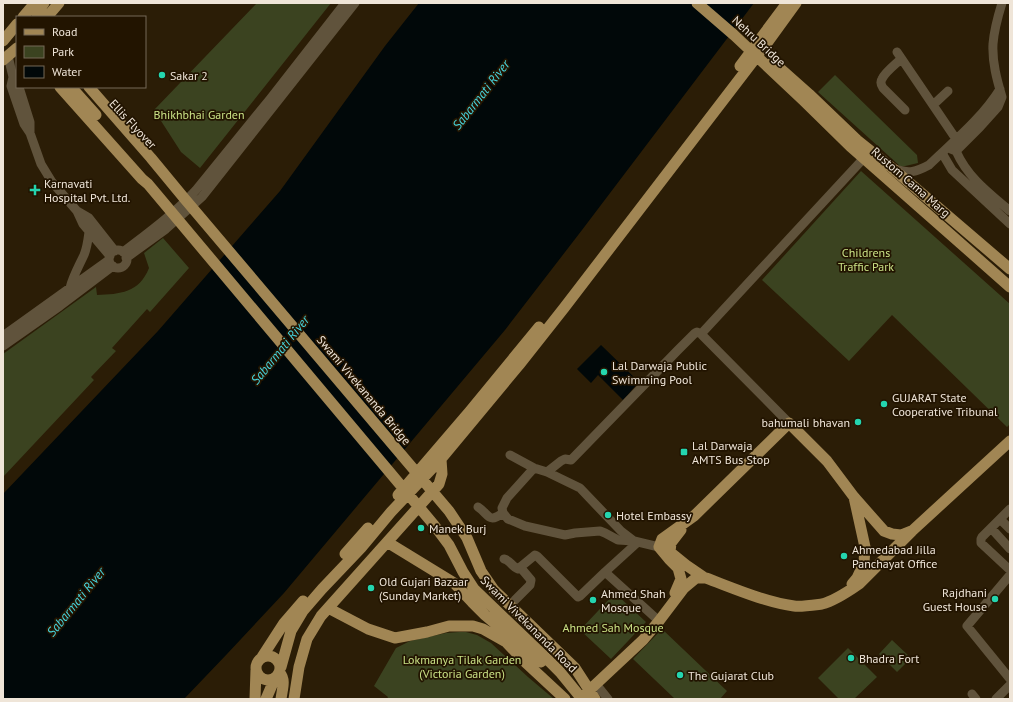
<svg xmlns="http://www.w3.org/2000/svg" width="1013" height="702" viewBox="0 0 1013 702" font-family="'PT Sans',sans-serif">
	<rect width="100%" height="100%" fill="#2b1d06"/>
	<path fill="#3b4320" d="M 257,3 L 331,3 L 200,168 L 181,152 L 154,110 Z
		M 835,75 L 917,155 L 918,163 L 901,167 L 818,92 Z
		M 861,171 L 1010,304 L 1010,424 L 1007,427 L 892,315 L 849,361 L 762,280 Z
		M 163,238 L 189,268 L 150,312 L 147,309 L 112,348 L 116,351 L 91,377 L 94,380 L 3,477 L 3,354 L 96,287 L 97,295 C 120,294 139,293 149,268 L 144,253 Z
		M 615,593 L 646,622 L 611,659 L 580,630 Z
		M 662,629 L 727,691 L 720,699 L 675,699 L 633,659 Z
		M 459,632 L 466,632 L 477,635 L 491,643 L 528,677 L 554,699 L 387,699 L 388,697 L 374,686 L 396,648 L 410,641 L 446,633 Z
		M 892,640 L 911,658 L 897,672 L 879,654 Z
		M 848,648 L 877,677 L 854,699 L 839,699 L 818,678 Z"/>
	<path fill="#010809" d="M 419,3 L 754,3 L 582,230 L 505,330 L 284,593 L 227,654 L 184,699 L 3,699 L 3,494 L 158,331 L 280,191 L 385,46 Z
		M 601,345 L 639,382 L 623,400 L 598,375 L 591,383 L 577,369 Z"/>
	<g fill="none" stroke-linecap="round" stroke-linejoin="round">
		<path stroke="#60533c" stroke-width="9" d="M 897,52 L 956,139
			M 8,56 L 13,77 L 11,86 L 24,124 L 30,133 L 41,164 L 52,182 L 77,211 L 83,224 L 110,256
			M 901,59 C 896,64 885,72 882,79 C 880,82 881,85 883,88 L 905,110
			M 19,87 L 30,122 L 30,133
			M 933,105 L 948,91
			M 951,149 L 956,151 C 968,178 989,193 1010,211
			M 956,151 L 980,127 L 998,107 L 1002,97 C 997,80 992,62 993,44 C 994,30 998,16 1002,3
			M 942,153 L 952,170 L 1010,224
			M 895,169 C 909,174 916,172 929,165 C 954,141 982,118 1000,89
			M 77,211 L 89,218 L 115,251
			M109 259a9 9 0 1 1 18 0a9 9 0 1 1-18 0Z
			M 123,252 C 149,232 174,214 196,190 L 270,99 L 345,3
			M 126,258 L 166,229 L 202,197 L 355,3
			M 70,288 C 73,276 79,266 84,255 C 87,248 88,240 89,232
			M 701,334 L 864,158
			M 3,336 L 109,260
			M 3,346 L 60,306 L 113,266
			M 510,455 L 534,468 L 547,472 L 580,488 L 621,531 L 634,541 L 659,547
			M 534,468 L 507,498 L 502,508 L 503,513 L 508,519 L 525,526 L 565,535 L 575,533 L 600,531 L 605,533 L 618,540 L 634,541
			M 547,472 L 561,461 L 565,459 L 571,460 L 573,458 L 678,350 L 695,333 L 697,332 L 701,334 L 789,423
			M 478,507 C 489,514 488,524 503,513
			M 1010,509 L 982,537 L 981,539 L 981,543 L 1010,570
			M 1000,519 L 1010,529
			M 991,528 L 1010,549
			M 504,559 C 510,560 512,567 518,569 L 535,555 L 537,556 L 578,597 L 580,596 L 605,572 L 638,542
			M 605,572 L 659,621
			M 1010,575 L 967,626 L 1010,679
			M 515,600 L 530,585 L 531,580 L 520,567
			M 596,684 L 608,699
			M 972,694 L 976,699
			M 996,699 L 1010,685"/>
		<path stroke="#a18654" stroke-width="11" d="M 697,3 L 734,35 L 803,100 L 850,146 L 1010,287
			M 23,17 L 35,3
			M 37,17 L 40,9 L 44,3
			M 47,17 L 59,3
			M 3,41 L 17,24
			M 3,60 L 17,48
			M 773,62 L 809,94 L 857,140 L 892,168 L 1010,269
			M 740,66 L 787,3
			M 60,87 L 142,179 L 148,184 L 434,525 L 449,545 L 463,572 L 474,589 L 546,658 L 560,672 L 582,699
			M 71,87 L 96,115
			M 89,87 L 151,158 L 184,198 L 449,511 L 467,538 L 481,571 L 494,590 L 575,668 L 595,699
			M 398,495 L 470,411 L 539,327
			M 854,497 L 884,531 L 892,534 L 901,535 L 911,531
			M 681,530 L 671,543 L 670,552 L 686,565 L 705,578
			M 387,542 L 454,583 L 472,602 L 485,615 L 541,662
			M 345,554 L 368,528
			M 675,593 L 681,579 L 678,568 L 669,559 L 659,547 L 662,539 L 694,516 L 789,423 L 827,461 L 854,497 L 865,547 L 864,563 L 857,578 L 852,584
			M 328,608 L 368,629 L 395,638 L 427,632 L 449,626 L 473,626 L 483,629 L 506,642 L 524,661 L 565,699
			M256 668a12 12 0 1 1 24 0a12 12 0 1 1-24 0Z
			M 262,657 L 284,623 L 303,601
			M 281,667 L 291,631 L 303,611 L 322,589 L 361,548 L 391,512 L 441,459 L 519,365 L 564,308 L 767,43 L 796,3
			M 280,673 C 286,680 282,690 281,699
			M 584,695 L 596,684 L 643,640 L 659,621 L 684,588 L 696,578 L 706,578 C 733,588 765,602 794,606 C 801,607 814,605 822,604 C 834,601 849,591 859,584 L 912,531 L 1010,441
			M 255,699 L 256,670
			M 266,699 L 275,678
			M 294,699 L 299,667 L 307,639 L 321,616 L 439,484 L 442,474 L 441,459"/>
	</g>
	<g fill="#24d5af" stroke="#221400" stroke-width="1.5">
		<circle cx="162" cy="75" r="4"/>
		<path d="M33 184h4v4h4v4h-4v4h-4v-4h-4v-4h4z"/>
		<circle cx="604" cy="372" r="4"/>
		<circle cx="884" cy="404" r="4"/>
		<circle cx="858" cy="422" r="4"/>
		<rect x="680" y="448" width="8" height="8" rx="2"/>
		<circle cx="608" cy="515" r="4"/>
		<circle cx="421" cy="528" r="4"/>
		<circle cx="844" cy="556" r="4"/>
		<circle cx="371" cy="588" r="4"/>
		<circle cx="995" cy="599" r="4"/>
		<circle cx="593" cy="600" r="4"/>
		<circle cx="851" cy="658" r="4"/>
		<circle cx="680" cy="675" r="4"/>
	</g>
	<g text-anchor="middle" dominant-baseline="central" stroke-width="3.5" stroke-linejoin="round" paint-order="stroke">
		<g font-size="12" fill="#efe5d8" stroke="#221400">
			<text transform="translate(759 41) rotate(43)">Nehru Bridge</text>
			<text transform="translate(133 124) rotate(47)">Ellis Flyover</text>
			<text transform="translate(911 182) rotate(41)">Rustom Cama Marg</text>
			<text transform="translate(364 390) rotate(50)">Swami Vivekananda Bridge</text>
			<text transform="translate(529 624) rotate(45)">Swami Vivekananda Road</text>
		</g>
		<g font-size="12" fill="#efe5d8" stroke="#221400" text-anchor="start">
			<text x="170" y="75">Sakar 2</text>
			<text x="44" y="183">Karnavati<tspan x="44" dy="14">Hospital Pvt. Ltd.</tspan></text>
			<text x="612" y="365">Lal Darwaja Public<tspan x="612" dy="14">Swimming Pool</tspan></text>
			<text x="892" y="397">GUJARAT State<tspan x="892" dy="14">Cooperative Tribunal</tspan></text>
			<text x="850" y="422" text-anchor="end">bahumali bhavan</text>
			<text x="692" y="445">Lal Darwaja<tspan x="692" dy="14">AMTS Bus Stop</tspan></text>
			<text x="616" y="515">Hotel Embassy</text>
			<text x="429" y="528">Manek Burj</text>
			<text x="852" y="549">Ahmedabad Jilla<tspan x="852" dy="14">Panchayat Office</tspan></text>
			<text x="379" y="581">Old Gujari Bazaar<tspan x="379" dy="14">(Sunday Market)</tspan></text>
			<text x="987" y="592" text-anchor="end">Rajdhani<tspan x="987" dy="14">Guest House</tspan></text>
			<text x="601" y="593">Ahmed Shah<tspan x="601" dy="14">Mosque</tspan></text>
			<text x="859" y="658">Bhadra Fort</text>
			<text x="688" y="675">The Gujarat Club</text>
		</g>
		<g font-size="12" fill="#c9e185" stroke="#221400">
			<text x="199" y="114">Bhikhbhai Garden</text>
			<text x="866" y="252">Childrens<tspan x="866" dy="14">Traffic Park</tspan></text>
			<text x="613" y="627">Ahmed Sah Mosque</text>
			<text x="462" y="659">Lokmanya Tilak Garden<tspan x="462" dy="14">(Victoria Garden)</tspan></text>
		</g>
		<g font-size="13" font-style="italic" fill="#47d5de" stroke="#221400">
			<text transform="translate(481 95) rotate(-52)">Sabarmati River</text>
			<text transform="translate(280 350) rotate(-51)">Sabarmati River</text>
			<text transform="translate(76 602) rotate(-51)">Sabarmati River</text>
		</g>
	</g>
	<rect width="1013" height="702" fill="none" stroke="#efe5d8" stroke-width="8"/>
	<rect x="16" y="16" width="130" height="72" fill="#221400" stroke="#746856"/>
	<rect x="24" y="29" width="20" height="6" fill="#a18654" stroke="#746856"/>
	<text x="52" y="36" font-size="12" fill="#efe5d8">Road</text>
	<rect x="24" y="46" width="20" height="12" fill="#3b4320" stroke="#746856"/>
	<text x="52" y="56" font-size="12" fill="#efe5d8">Park</text>
	<rect x="24" y="66" width="20" height="12" fill="#010809" stroke="#746856"/>
	<text x="52" y="76" font-size="12" fill="#efe5d8">Water</text>
</svg>
